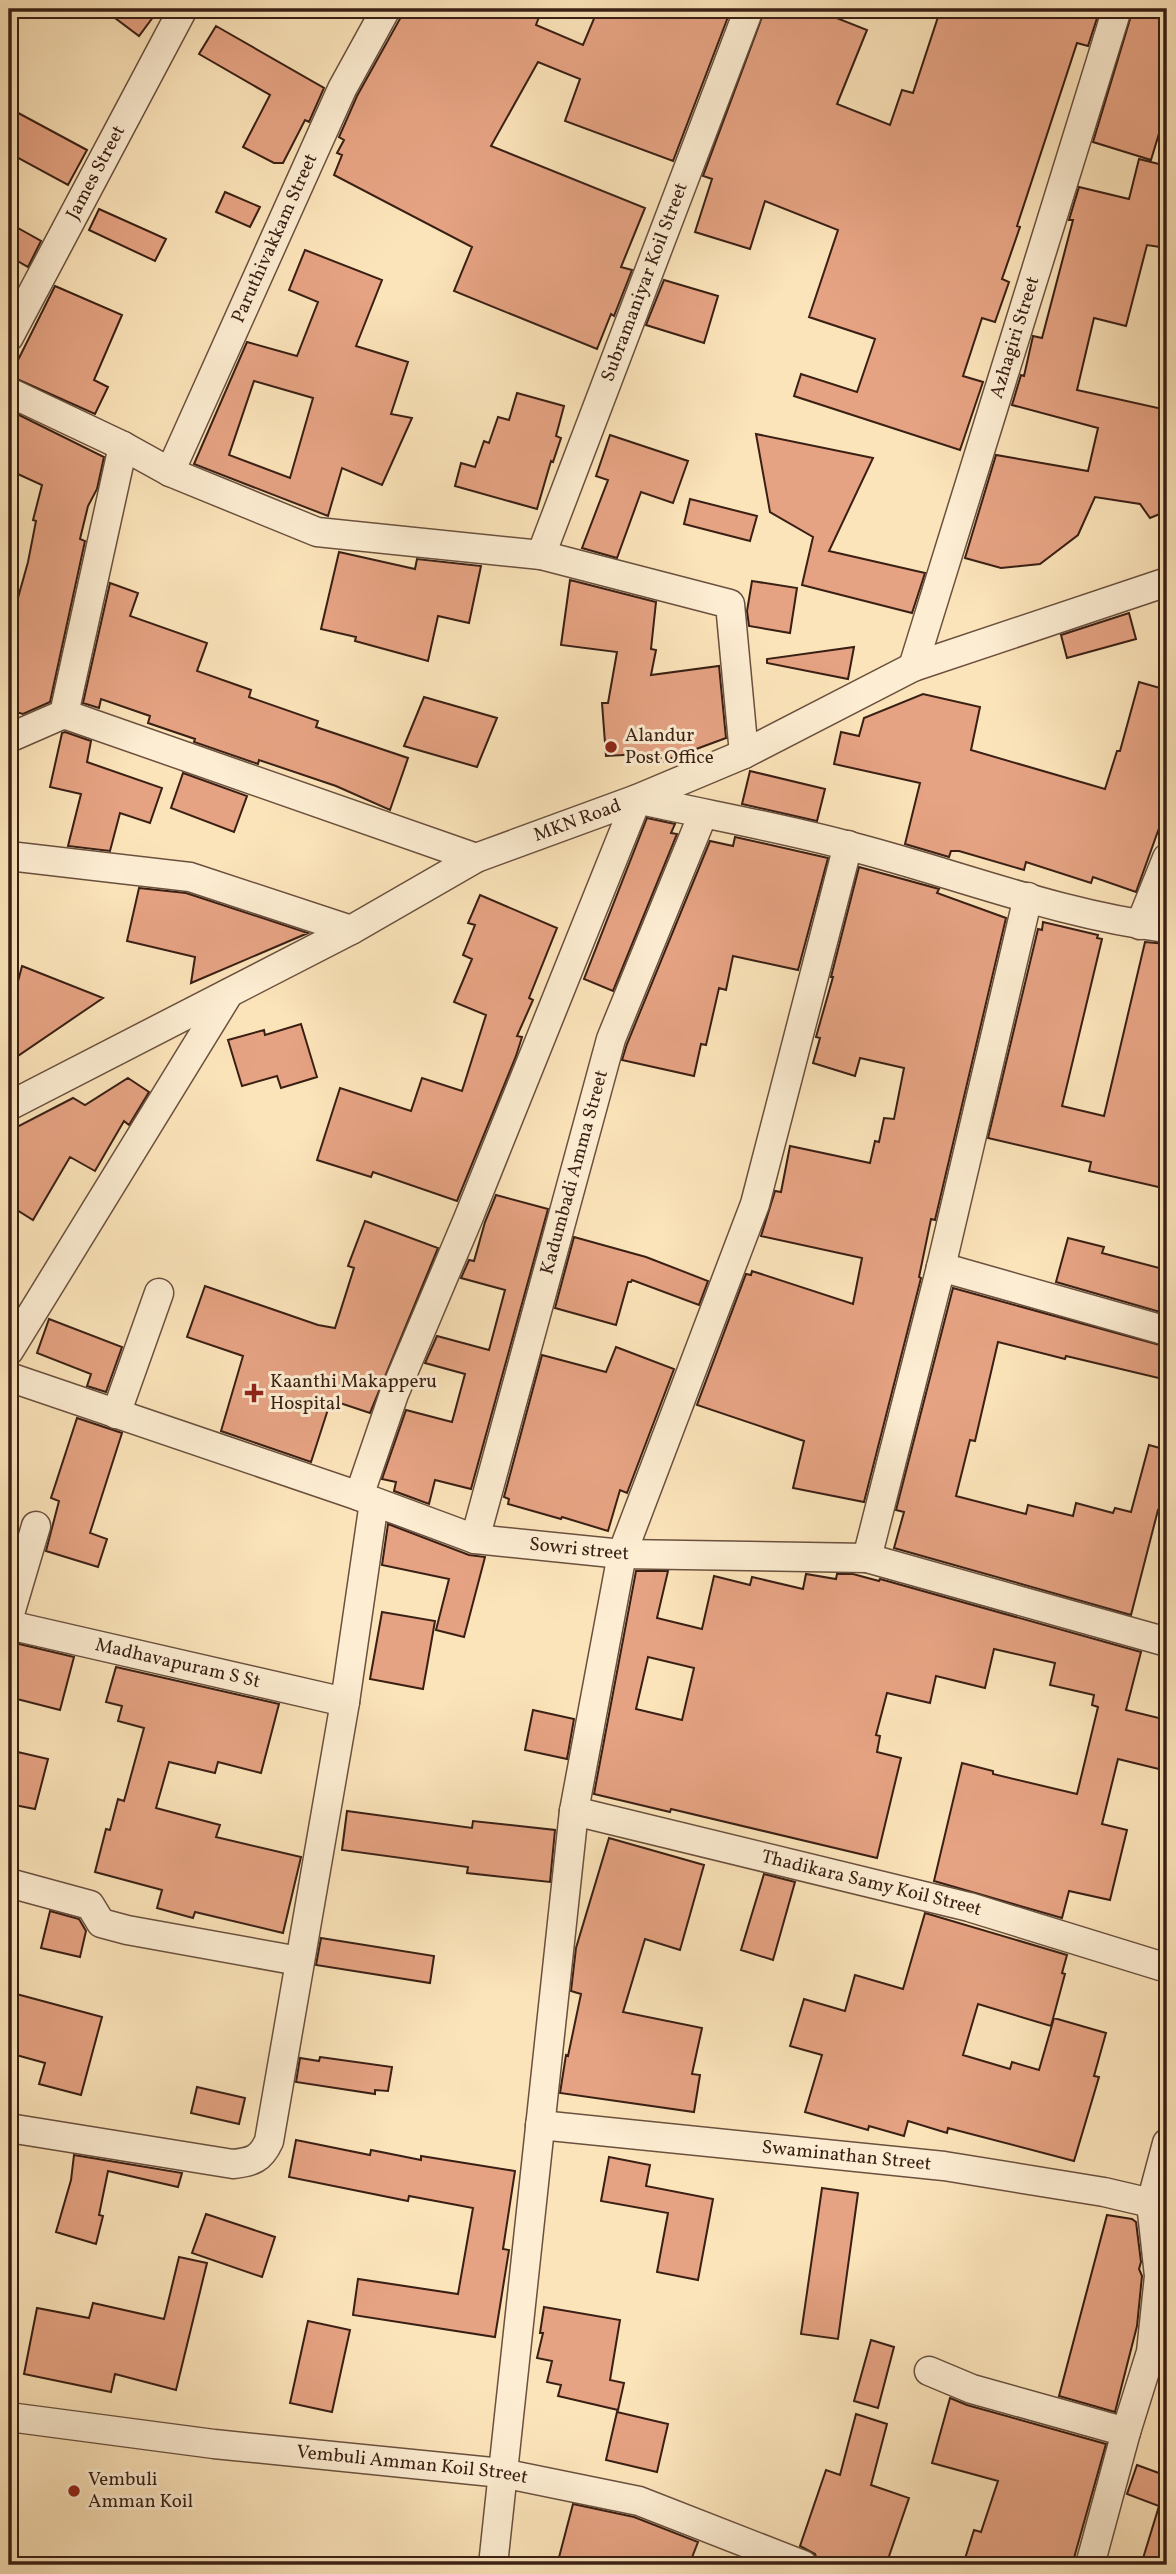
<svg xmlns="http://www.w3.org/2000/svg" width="1176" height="2574" viewBox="0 0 1176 2574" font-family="Vollkorn,serif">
	<rect width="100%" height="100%" fill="#fce4ba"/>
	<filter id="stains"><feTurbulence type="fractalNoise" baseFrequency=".00286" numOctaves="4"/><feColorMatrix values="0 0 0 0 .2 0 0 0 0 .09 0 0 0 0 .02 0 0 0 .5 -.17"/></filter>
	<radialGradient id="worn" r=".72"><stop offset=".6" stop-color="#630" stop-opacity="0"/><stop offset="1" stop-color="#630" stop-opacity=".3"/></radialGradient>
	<path fill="#e6a383" stroke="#391f14" stroke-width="2" fill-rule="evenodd" d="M 103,9 L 159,9 L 139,36 Z
		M 403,9 L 542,9 L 536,25 L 583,45 L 598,9 L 731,9 L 673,161 L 565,121 L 580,79 L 538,62 L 491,146 L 645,208 L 621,267 L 632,270 L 614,316 L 611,314 L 597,349 L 454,291 L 472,247 L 334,175 L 342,155 L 337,153 L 344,140 L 339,137 L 357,96 L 401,17 Z
		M 765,9 L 814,9 L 867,30 L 837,104 L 890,125 L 902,90 L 913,93 L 939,14 L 946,16 L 948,9 L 1100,9 L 1088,46 L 1077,43 L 1017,226 L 1020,227 L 1002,279 L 1009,282 L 995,322 L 982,318 L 963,376 L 983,382 L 960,450 L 794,396 L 801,374 L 857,392 L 875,339 L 809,317 L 838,230 L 765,201 L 750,249 L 695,232 L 712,179 L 703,176 Z
		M 1133,9 L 1167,9 L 1167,107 L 1151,160 L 1093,142 Z
		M 216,26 L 324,88 L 309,122 L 305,120 L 283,163 L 274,163 L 243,147 L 270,95 L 199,54 Z
		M 9,108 L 87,150 L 68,185 L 9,153 Z
		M 1139,159 L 1167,166 L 1167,248 L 1147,245 L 1126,326 L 1094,318 L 1077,390 L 1167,410 L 1167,511 L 1150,518 L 1140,504 L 1095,497 L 1078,535 L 1040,564 L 1001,568 L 965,558 L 996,455 L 1088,471 L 1098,428 L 1012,405 L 1021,375 L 1024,376 L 1033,336 L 1042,338 L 1073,220 L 1069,220 L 1079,187 L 1129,199 Z
		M 225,192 L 260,207 L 250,227 L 216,212 Z
		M 99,209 L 166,239 L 155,261 L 89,230 Z
		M 9,223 L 41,241 L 28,267 L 9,256 Z
		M 305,250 L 382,280 L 356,346 L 408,362 L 391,414 L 412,418 L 382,485 L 342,468 L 328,516 L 194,464 L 247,342 L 297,356 L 318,302 L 289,290 ZM 254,381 L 313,398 L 290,478 L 229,455 Z
		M 664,280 L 718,296 L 704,343 L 646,325 Z
		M 55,286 L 122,315 L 94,380 L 108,387 L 95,414 L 10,376 Z
		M 517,393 L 564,406 L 556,436 L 561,438 L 553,462 L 551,461 L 537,509 L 455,486 L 461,463 L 475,467 L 484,441 L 489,443 L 498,417 L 509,420 Z
		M 9,410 L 104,457 L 97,489 L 88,506 L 80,539 L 85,541 L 50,702 L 23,714 L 9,710 L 9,630 L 28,562 L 36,521 L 33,520 L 42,485 L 9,470 Z
		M 756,434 L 873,458 L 829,551 L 925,573 L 912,613 L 802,585 L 813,537 L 770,512 Z
		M 610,435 L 688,461 L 673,503 L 641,492 L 617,558 L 582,548 L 608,480 L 596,476 Z
		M 690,499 L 757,516 L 750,541 L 684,524 Z
		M 339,552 L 415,569 L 417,559 L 481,566 L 469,623 L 438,616 L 428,661 L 355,641 L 356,637 L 321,629 Z
		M 570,580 L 656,602 L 651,649 L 656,650 L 651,675 L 719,666 L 726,738 L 661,762 L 660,753 L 606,756 L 602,703 L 608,703 L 617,652 L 561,645 Z
		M 752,581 L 797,588 L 790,633 L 749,626 L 747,611 Z
		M 110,583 L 138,593 L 130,616 L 207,643 L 197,671 L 251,690 L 249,697 L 318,721 L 316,727 L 408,758 L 390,810 L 336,786 L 259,760 L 258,764 L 194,742 L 195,739 L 148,723 L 150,716 L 101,699 L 99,708 L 83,703 Z
		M 1129,613 L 1136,639 L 1067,658 L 1061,635 Z
		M 854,647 L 848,679 L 767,663 L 767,659 Z
		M 1139,682 L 1167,690 L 1167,704 L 1160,731 L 1167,734 L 1167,806 L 1136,892 L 1093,877 L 1091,883 L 1026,862 L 1024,870 L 959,851 L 951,851 L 949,857 L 905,844 L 920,783 L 834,764 L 841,732 L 859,736 L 864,718 L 923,694 L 980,707 L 971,750 L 1105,789 L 1117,751 L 1120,751 Z
		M 424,697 L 497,718 L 477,767 L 404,746 Z
		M 65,732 L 91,741 L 87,762 L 162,788 L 150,823 L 120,813 L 110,851 L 68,846 L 81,794 L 50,787 L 62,733 Z
		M 750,771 L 825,789 L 817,821 L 742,804 Z
		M 183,773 L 247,796 L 234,832 L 171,808 Z
		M 647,818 L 675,824 L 671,833 L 677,834 L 613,991 L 584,979 Z
		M 735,837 L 828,858 L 798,970 L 733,956 L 726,990 L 719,988 L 706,1045 L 701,1044 L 694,1076 L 622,1060 L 627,1044 L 710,841 L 733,846 Z
		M 859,867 L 939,889 L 937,893 L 1006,918 L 935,1220 L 931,1219 L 919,1277 L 921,1278 L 864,1502 L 793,1488 L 804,1441 L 697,1405 L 746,1274 L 751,1275 L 752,1271 L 853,1304 L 862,1258 L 761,1236 L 775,1191 L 781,1192 L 790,1146 L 870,1163 L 875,1141 L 879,1142 L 884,1118 L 894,1119 L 904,1068 L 860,1058 L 855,1076 L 813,1063 L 820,1038 L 816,1037 L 833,977 L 831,977 Z
		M 139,888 L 186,893 L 308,933 L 191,983 L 195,957 L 127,941 Z
		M 480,895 L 557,928 L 529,998 L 533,1000 L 517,1036 L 522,1037 L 516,1056 L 457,1201 L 373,1172 L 371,1177 L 317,1160 L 340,1088 L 411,1111 L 422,1078 L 462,1091 L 486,1015 L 454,1002 L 472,959 L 463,955 L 475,925 L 468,923 Z
		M 1043,922 L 1098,935 L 1097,938 L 1102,939 L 1062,1106 L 1104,1116 L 1145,942 L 1167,944 L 1167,1189 L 1089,1171 L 1091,1162 L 988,1138 L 1038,929 L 1042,930 Z
		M 22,966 L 103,998 L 9,1062 L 9,1016 Z
		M 301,1024 L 317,1077 L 281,1088 L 277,1076 L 242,1086 L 228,1040 L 264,1030 L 265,1035 Z
		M 128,1078 L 149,1092 L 129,1125 L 124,1121 L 95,1171 L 70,1157 L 33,1220 L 9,1205 L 9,1131 L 73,1098 L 85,1105 Z
		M 496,1195 L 548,1209 L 471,1489 L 435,1480 L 429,1504 L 394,1491 L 396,1482 L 382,1479 L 406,1410 L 452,1422 L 465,1374 L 425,1363 L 437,1336 L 489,1350 L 505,1290 L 461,1278 L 469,1260 L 474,1261 L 485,1222 Z
		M 365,1221 L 438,1248 L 370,1413 L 331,1400 L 311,1462 L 221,1431 L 243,1356 L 187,1337 L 205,1286 L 318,1325 L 335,1328 L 354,1268 L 348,1266 Z
		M 574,1237 L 646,1257 L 708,1281 L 699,1305 L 632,1280 L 631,1282 L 628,1282 L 616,1325 L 555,1308 Z
		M 1068,1238 L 1104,1247 L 1102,1253 L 1167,1270 L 1167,1314 L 1056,1282 Z
		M 953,1288 L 1167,1347 L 1167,1380 L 1066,1356 L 1065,1359 L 998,1342 L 975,1441 L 970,1440 L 956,1496 L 1026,1514 L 1028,1505 L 1073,1516 L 1076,1503 L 1113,1513 L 1115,1508 L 1131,1512 L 1149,1445 L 1167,1450 L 1167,1512 L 1158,1510 L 1131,1615 L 894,1548 L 904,1512 L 896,1510 Z
		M 49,1319 L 122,1347 L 106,1392 L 87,1386 L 91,1374 L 37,1353 Z
		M 616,1347 L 674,1369 L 627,1493 L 620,1490 L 608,1531 L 562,1517 L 561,1519 L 508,1504 L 509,1499 L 504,1497 L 542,1355 L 606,1372 Z
		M 77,1418 L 122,1433 L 90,1533 L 107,1539 L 98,1567 L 46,1551 L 59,1501 L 51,1498 Z
		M 388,1524 L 469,1555 L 485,1557 L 464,1637 L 436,1630 L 449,1579 L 382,1565 Z
		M 636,1571 L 668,1571 L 657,1618 L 702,1629 L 714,1576 L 750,1585 L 752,1577 L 803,1589 L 806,1574 L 836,1579 L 837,1574 L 853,1574 L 879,1581 L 880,1579 L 1141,1652 L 1126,1710 L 1167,1720 L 1167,1771 L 1118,1759 L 1102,1824 L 1127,1830 L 1110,1900 L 1069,1891 L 1062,1918 L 934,1881 L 962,1763 L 993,1771 L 993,1774 L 1077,1794 L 1098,1707 L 1092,1705 L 1094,1695 L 1050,1685 L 1055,1663 L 994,1649 L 985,1688 L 936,1676 L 930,1703 L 887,1693 L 876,1735 L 880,1736 L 877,1752 L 901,1758 L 877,1858 L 671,1809 L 670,1812 L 594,1794 ZM 648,1657 L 694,1668 L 682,1720 L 636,1709 Z
		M 382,1612 L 435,1621 L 423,1689 L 370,1679 Z
		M 15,1643 L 74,1657 L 60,1710 L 9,1697 L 9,1669 Z
		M 116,1667 L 279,1704 L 261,1773 L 218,1762 L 215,1773 L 169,1762 L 156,1808 L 220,1825 L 216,1837 L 301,1857 L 283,1933 L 195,1912 L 193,1918 L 157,1908 L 162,1890 L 95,1872 L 106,1829 L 110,1830 L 118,1799 L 124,1801 L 144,1728 L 118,1721 L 122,1706 L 106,1702 Z
		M 533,1710 L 574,1719 L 567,1759 L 525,1750 Z
		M 9,1750 L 48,1759 L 35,1809 L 9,1804 Z
		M 347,1811 L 472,1828 L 473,1821 L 555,1830 L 550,1882 L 467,1873 L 468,1867 L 342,1850 Z
		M 609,1838 L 704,1865 L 680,1950 L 645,1939 L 623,2012 L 702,2028 L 692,2074 L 700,2075 L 694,2112 L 560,2093 L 566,2055 L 568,2056 L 581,1994 L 571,1991 L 576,1948 Z
		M 764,1874 L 795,1882 L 773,1960 L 741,1950 Z
		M 50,1911 L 79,1919 L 86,1931 L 80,1957 L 41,1948 Z
		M 925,1913 L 1067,1955 L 1062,1973 L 1065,1974 L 1051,2026 L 978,2004 L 963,2055 L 1010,2069 L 1012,2062 L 1039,2070 L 1054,2018 L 1106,2033 L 1094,2076 L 1099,2077 L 1074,2161 L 948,2128 L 947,2133 L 908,2121 L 904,2136 L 869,2126 L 868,2130 L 805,2112 L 822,2055 L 790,2046 L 804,1999 L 845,2011 L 855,1975 L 903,1989 Z
		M 321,1938 L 434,1956 L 430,1983 L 316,1965 Z
		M 9,1992 L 102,2017 L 81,2095 L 39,2084 L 45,2063 L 9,2053 Z
		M 320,2057 L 392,2067 L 388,2091 L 375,2090 L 375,2094 L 296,2082 L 300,2058 L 319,2061 Z
		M 197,2087 L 245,2098 L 239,2124 L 191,2113 Z
		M 296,2140 L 370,2155 L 371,2150 L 421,2160 L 421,2156 L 515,2171 L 503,2249 L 509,2250 L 495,2337 L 353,2315 L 358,2279 L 458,2294 L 473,2208 L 409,2196 L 408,2201 L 289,2177 Z
		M 74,2155 L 182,2173 L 178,2187 L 108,2171 L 99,2215 L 103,2216 L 96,2244 L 56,2232 L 71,2180 Z
		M 609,2157 L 650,2165 L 646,2186 L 713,2199 L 698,2280 L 657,2272 L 668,2213 L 601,2201 Z
		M 822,2188 L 858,2193 L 838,2339 L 801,2334 Z
		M 206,2214 L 275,2237 L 262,2277 L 192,2253 Z
		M 1107,2215 L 1132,2219 L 1136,2222 L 1141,2262 L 1139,2269 L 1142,2276 L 1137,2326 L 1115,2412 L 1059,2396 Z
		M 179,2257 L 207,2263 L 176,2390 L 115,2374 L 111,2392 L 24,2374 L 37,2308 L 89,2318 L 93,2303 L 164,2319 Z
		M 544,2307 L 620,2320 L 610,2380 L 624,2383 L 618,2410 L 558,2396 L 561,2385 L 547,2382 L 552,2361 L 537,2358 L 543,2333 L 540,2333 Z
		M 308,2321 L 350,2330 L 332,2412 L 290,2403 Z
		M 871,2340 L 894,2347 L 878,2408 L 854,2401 Z
		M 950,2398 L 967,2405 L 1106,2444 L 1072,2565 L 963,2565 L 974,2530 L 981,2532 L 998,2481 L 932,2463 Z
		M 617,2412 L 668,2424 L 657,2472 L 606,2460 Z
		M 856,2414 L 887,2424 L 871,2485 L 909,2498 L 886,2565 L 819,2565 L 815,2554 L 800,2546 L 826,2470 L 840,2475 Z
		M 1137,2465 L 1167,2476 L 1167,2565 L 1141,2565 L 1159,2506 L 1127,2494 Z
		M 573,2504 L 634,2517 L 698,2542 L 689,2565 L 557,2565 Z"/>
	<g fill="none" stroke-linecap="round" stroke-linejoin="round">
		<defs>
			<g id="minor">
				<path id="s1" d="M 9,337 L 183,9"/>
				<path d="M 9,392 L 123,446 L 170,472 L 317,532 L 541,555 L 730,604 L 744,754"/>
				<path id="s2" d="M 170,472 L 342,89 L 386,9"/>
				<path id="s3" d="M 541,555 L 749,9"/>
				<path id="s4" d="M 913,667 L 1117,9"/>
				<path d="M 64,714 L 123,446"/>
				<path d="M 9,738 L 64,714 L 476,858"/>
				<path d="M 9,856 L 190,877 L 351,930"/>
				<path d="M 1140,925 L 1167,858"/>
				<path id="s5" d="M 9,1106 L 351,930 L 476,858 L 637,799 L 744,754 L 913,667 L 1167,582"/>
				<path d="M 941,1267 L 1167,1331"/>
				<path d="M 9,1351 L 229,993"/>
				<path id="s6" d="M 9,1377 L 359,1496 L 475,1539 L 622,1554 L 867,1558 L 1167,1642"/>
				<path d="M 116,1414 L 159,1293"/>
				<path d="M 359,1496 L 394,1394 L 468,1219 L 637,799 C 708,815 779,827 849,846 C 955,873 1059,915 1167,928"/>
				<path id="s7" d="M 475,1539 L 611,1039 L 703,814"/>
				<path d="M 867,1558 L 941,1267 L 1028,897"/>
				<path d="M 9,1617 L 36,1526"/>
				<path id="s8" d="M 9,1625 L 345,1702"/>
				<path id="s9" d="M 574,1811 L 969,1907 L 1167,1968"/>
				<path d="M 9,1883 L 90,1905 L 101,1923 L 127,1930 L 299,1961"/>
				<path id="s10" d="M 540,2125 L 944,2166 L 1104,2192 L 1151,2203"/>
				<path d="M 9,2128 L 233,2164 C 252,2162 261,2159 269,2141 L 345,1702 L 374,1502"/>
				<path d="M 929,2371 L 972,2389 L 1126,2432"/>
				<path id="s11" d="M 9,2417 L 214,2444 L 502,2473 L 639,2501 L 803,2565"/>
				<path d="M 493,2565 L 574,1811 L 622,1554 L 755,1204 L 848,845"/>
				<path d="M 1090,2565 L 1126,2432 L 1151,2352 L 1159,2276 L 1151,2203 L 1167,2143"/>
			</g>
		</defs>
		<use href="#minor" stroke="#6a503e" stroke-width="31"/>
		<use href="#minor" stroke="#fdedd2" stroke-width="28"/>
		<defs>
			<path id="rail" d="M 9,22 L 21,9"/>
		</defs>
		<use href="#rail" stroke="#391f14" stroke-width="8"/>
		<use href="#rail" stroke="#fdedd2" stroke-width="5" stroke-dasharray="16" stroke-linecap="butt"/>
	</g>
	<g fill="#8f2418" stroke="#fdedd2" stroke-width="2.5">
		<circle cx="611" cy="747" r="7"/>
		<path d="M250.5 1382.5h7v7h7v7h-7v7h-7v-7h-7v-7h7z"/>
		<circle cx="74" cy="2491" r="7"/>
	</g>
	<g text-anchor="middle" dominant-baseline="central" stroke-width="6" stroke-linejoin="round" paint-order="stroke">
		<g font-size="19" fill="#391f14" stroke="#fdedd2">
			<text stroke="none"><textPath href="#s1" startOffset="186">James Street</textPath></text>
			<text stroke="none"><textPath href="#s2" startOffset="256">Paruthivakkam Street</textPath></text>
			<text stroke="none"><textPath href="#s3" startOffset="292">Subramaniyar Koil Street</textPath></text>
			<text stroke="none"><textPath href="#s4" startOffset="345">Azhagiri Street</textPath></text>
			<text stroke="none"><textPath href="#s5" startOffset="637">MKN Road</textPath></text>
			<text stroke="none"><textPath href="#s7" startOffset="380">Kadumbadi Amma Street</textPath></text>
			<text stroke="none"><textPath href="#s6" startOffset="598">Sowri street</textPath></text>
			<text stroke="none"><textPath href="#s8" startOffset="173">Madhavapuram S St</textPath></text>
			<text stroke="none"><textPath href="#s9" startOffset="306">Thadikara Samy Koil Street</textPath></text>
			<text stroke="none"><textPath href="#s10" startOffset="308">Swaminathan Street</textPath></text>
			<text stroke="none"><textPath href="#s11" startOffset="406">Vembuli Amman Koil Street</textPath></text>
		</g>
		<g font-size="19" fill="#391f14" stroke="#fdedd2" text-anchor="start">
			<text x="625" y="736">Alandur<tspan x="625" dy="22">Post Office</tspan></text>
			<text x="270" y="1382">Kaanthi Makapperu<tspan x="270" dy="22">Hospital</tspan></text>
			<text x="88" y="2480">Vembuli<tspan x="88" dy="22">Amman Koil</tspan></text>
		</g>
	</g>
	<rect width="1176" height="2574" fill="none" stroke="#fce4ba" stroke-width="35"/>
	<rect x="10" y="10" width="1155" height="2553" fill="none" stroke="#391f14" stroke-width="3.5"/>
	<rect x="18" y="18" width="1141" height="2539" fill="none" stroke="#391f14" stroke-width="2"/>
	<rect width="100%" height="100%" filter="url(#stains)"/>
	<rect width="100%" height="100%" fill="url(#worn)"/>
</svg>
